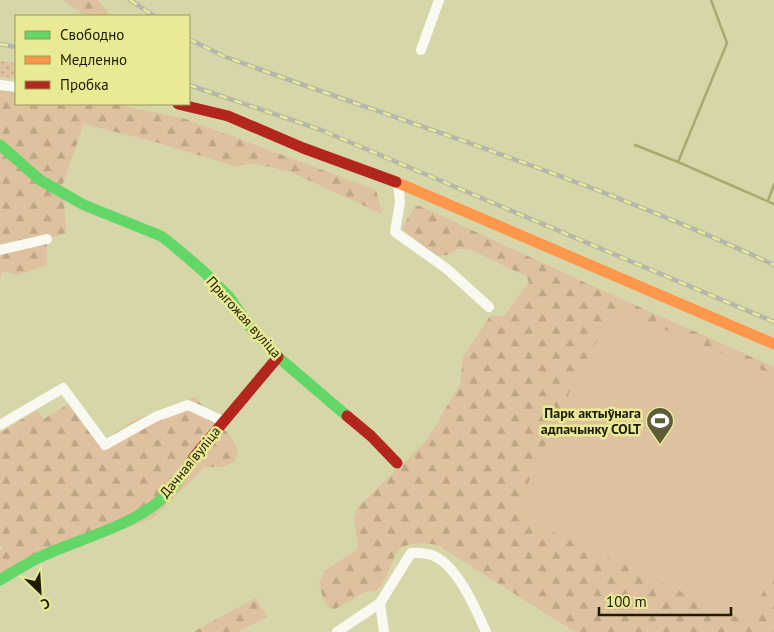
<svg xmlns="http://www.w3.org/2000/svg" width="774" height="632" viewBox="0 0 774 632" font-family="'PT Sans',sans-serif">
	<defs>
		<pattern id="grass-dots" width="8" height="8" patternUnits="userSpaceOnUse" patternTransform="scale(1.25)"><rect width="8" height="8" fill="#dec19e"/><path d="M2 2h.1M6 6h.1" fill="none" stroke="#bea586" stroke-width="1.8" stroke-linecap="round"/></pattern>
		<pattern id="forest-firs" width="22" height="20" patternUnits="userSpaceOnUse" patternTransform="scale(1.25)"><rect width="22" height="20" fill="#dec19e"/><path d="M5 1l3.5 6h-7zM16 11l3.5 6h-7z" fill="#bea586"/></pattern>
	</defs>
	<rect width="100%" height="100%" fill="#d6d6a9"/>
	<path fill="url(#grass-dots)" d="M 0,61 L 16,63 L 16,78 L 0,77 Z"/>
	<path fill="url(#forest-firs)" d="M 63,0 L 98,0 L 107,11 L 108,16 L 86,16 Z
		M 0,90 L 16,92 L 16,104 L 115,104 L 186,119 L 376,190 L 382,214 L 291,172 L 257,164 L 234,166 L 152,141 L 84,124 L 63,183 L 66,233 L 47,239 L 47,265 L 18,275 L 2,271 L 0,280 Z
		M 416,206 L 420,206 L 586,283 L 774,367 L 774,632 L 575,632 L 437,545 C 425,543 409,541 399,550 C 390,558 386,596 367,591 L 335,609 L 329,608 L 323,598 L 319,583 L 325,571 L 356,550 L 358,545 L 354,520 L 357,508 L 425,442 L 438,422 L 460,384 L 463,357 L 490,316 L 504,316 L 529,282 L 526,276 L 469,249 L 458,249 L 447,255 L 437,256 L 403,230 L 403,226 Z
		M 195,397 L 231,437 L 238,450 L 235,462 L 224,467 L 205,467 L 153,518 L 0,576 L 0,551 L 3,547 L 0,545 L 0,433 L 37,410 L 44,419 L 70,403 L 104,440 L 137,419 Z
		M 256,598 L 267,617 L 237,632 L 193,632 Z"/>
	<path fill="#dec19e" d="M 615,309 L 774,375 L 774,561 L 751,624 L 514,514 L 577,376 Z"/>
	<g fill="none" stroke-linecap="round" stroke-linejoin="round">
		<path stroke="#a9a970" stroke-width="2.5" d="M 711,0 L 727,43 L 678,162 L 774,204
			M 635,145 L 678,162
			M 768,201 L 774,184"/>
		<path stroke="#f9f9f2" stroke-width="10" d="M 421,50 L 439,0
			M 0,85 L 16,87
			M 398,183 L 400,202 L 395,232 L 447,269 L 489,307
			M 0,250 L 47,239
			M 0,425 L 63,388 L 105,445 L 155,417 L 188,405 L 223,421
			M 380,603 L 384,632
			M 337,632 L 380,603 L 411,553 C 419,553 426,552 434,556 C 458,567 476,609 486,632"/>
		<path stroke="#63d668" stroke-width="11" d="M 0,145 L 40,180 L 84,205 L 161,236 L 174,246 L 202,270 L 230,298 L 249,326 L 278,357 L 347,416
			M 0,580 C 13,572 26,564 40,557 C 79,539 133,526 164,497 C 176,486 185,471 194,457"/>
		<path stroke="#ff974d" stroke-width="11" d="M 396,182 L 774,344"/>
		<path stroke="#b3261e" stroke-width="11" d="M 178,104 L 228,116 L 303,148 L 396,182
			M 347,416 L 371,436 L 397,463
			M 194,457 L 278,357"/>
		<defs>
			<path id="rail" d="M 130,0 L 154,16
				M 189,39 L 223,56 C 408,124 596,181 774,265
				M 0,44 L 16,47
				M 189,85 L 321,130 L 774,322"/>
		</defs>
		<use href="#rail" stroke="#b6b6aa" stroke-width="4.5"/>
		<use href="#rail" stroke="#eaea95" stroke-width="2.5" stroke-dasharray="8" stroke-linecap="butt"/>
	</g>
	<defs>
		<symbol id="stadium-pin" viewBox="-11 -11 22 30"><path d="M0 17L-7.5 6A9.5 9.5 0 1 1 7.5 6Z" fill="#5e5d3b" stroke="#eaea95"/><path d="M0-5a6.5 5 0 1 0 0 10a6.5 5 0 1 0 0-10ZM-3.5-1.8h7v3.6h-7Z" fill="#fff"/></symbol>
	</defs>
	<g fill-rule="evenodd">
		<use href="#stadium-pin" x="644" y="405" width="32" height="43"/>
	</g>
	<g text-anchor="middle" dominant-baseline="central" stroke-width="5" stroke-linejoin="round" paint-order="stroke">
		<g font-size="14" fill="#1d1c00" stroke="#eaea95">
			<text transform="translate(244 317) rotate(48)">Прыгожая вуліца</text>
			<text transform="translate(190 462) rotate(-51)">Дачная вуліца</text>
		</g>
		<g font-size="14" font-weight="bold" fill="#1d1c00" stroke="#eaea95" text-anchor="end">
			<text x="641" y="413">Парк актыўнага<tspan x="641" dy="16">адпачынку COLT</tspan></text>
		</g>
	</g>
	<rect x="15" y="15" width="175" height="90" fill="#eaea95" stroke="#989859"/>
	<rect x="25" y="31" width="25" height="8" fill="#63d668" stroke="#989859"/>
	<text x="60" y="40" font-size="15" fill="#1d1c00">Свободно</text>
	<rect x="25" y="56" width="25" height="8" fill="#ff974d" stroke="#989859"/>
	<text x="60" y="65" font-size="15" fill="#1d1c00">Медленно</text>
	<rect x="25" y="81" width="25" height="8" fill="#b3261e" stroke="#989859"/>
	<text x="60" y="90" font-size="15" fill="#1d1c00">Пробка</text>
	<g transform="translate(40 592) rotate(155)" stroke="#eaea95" stroke-width="4" paint-order="stroke">
	<path d="M0-4L9 19L0 12L-9 19Z" fill="#1d1c00"/>
	<text y="-8" font-size="14" font-weight="bold" text-anchor="middle" fill="#1d1c00">С</text>
	</g>
	<path d="M599 607v8h132v-8" fill="none" stroke="#1d1c00" stroke-width="2.5"/>
	<text x="606" y="607" font-size="15" fill="#1d1c00" stroke="#eaea95" stroke-width="4" paint-order="stroke">100 m</text>
</svg>
